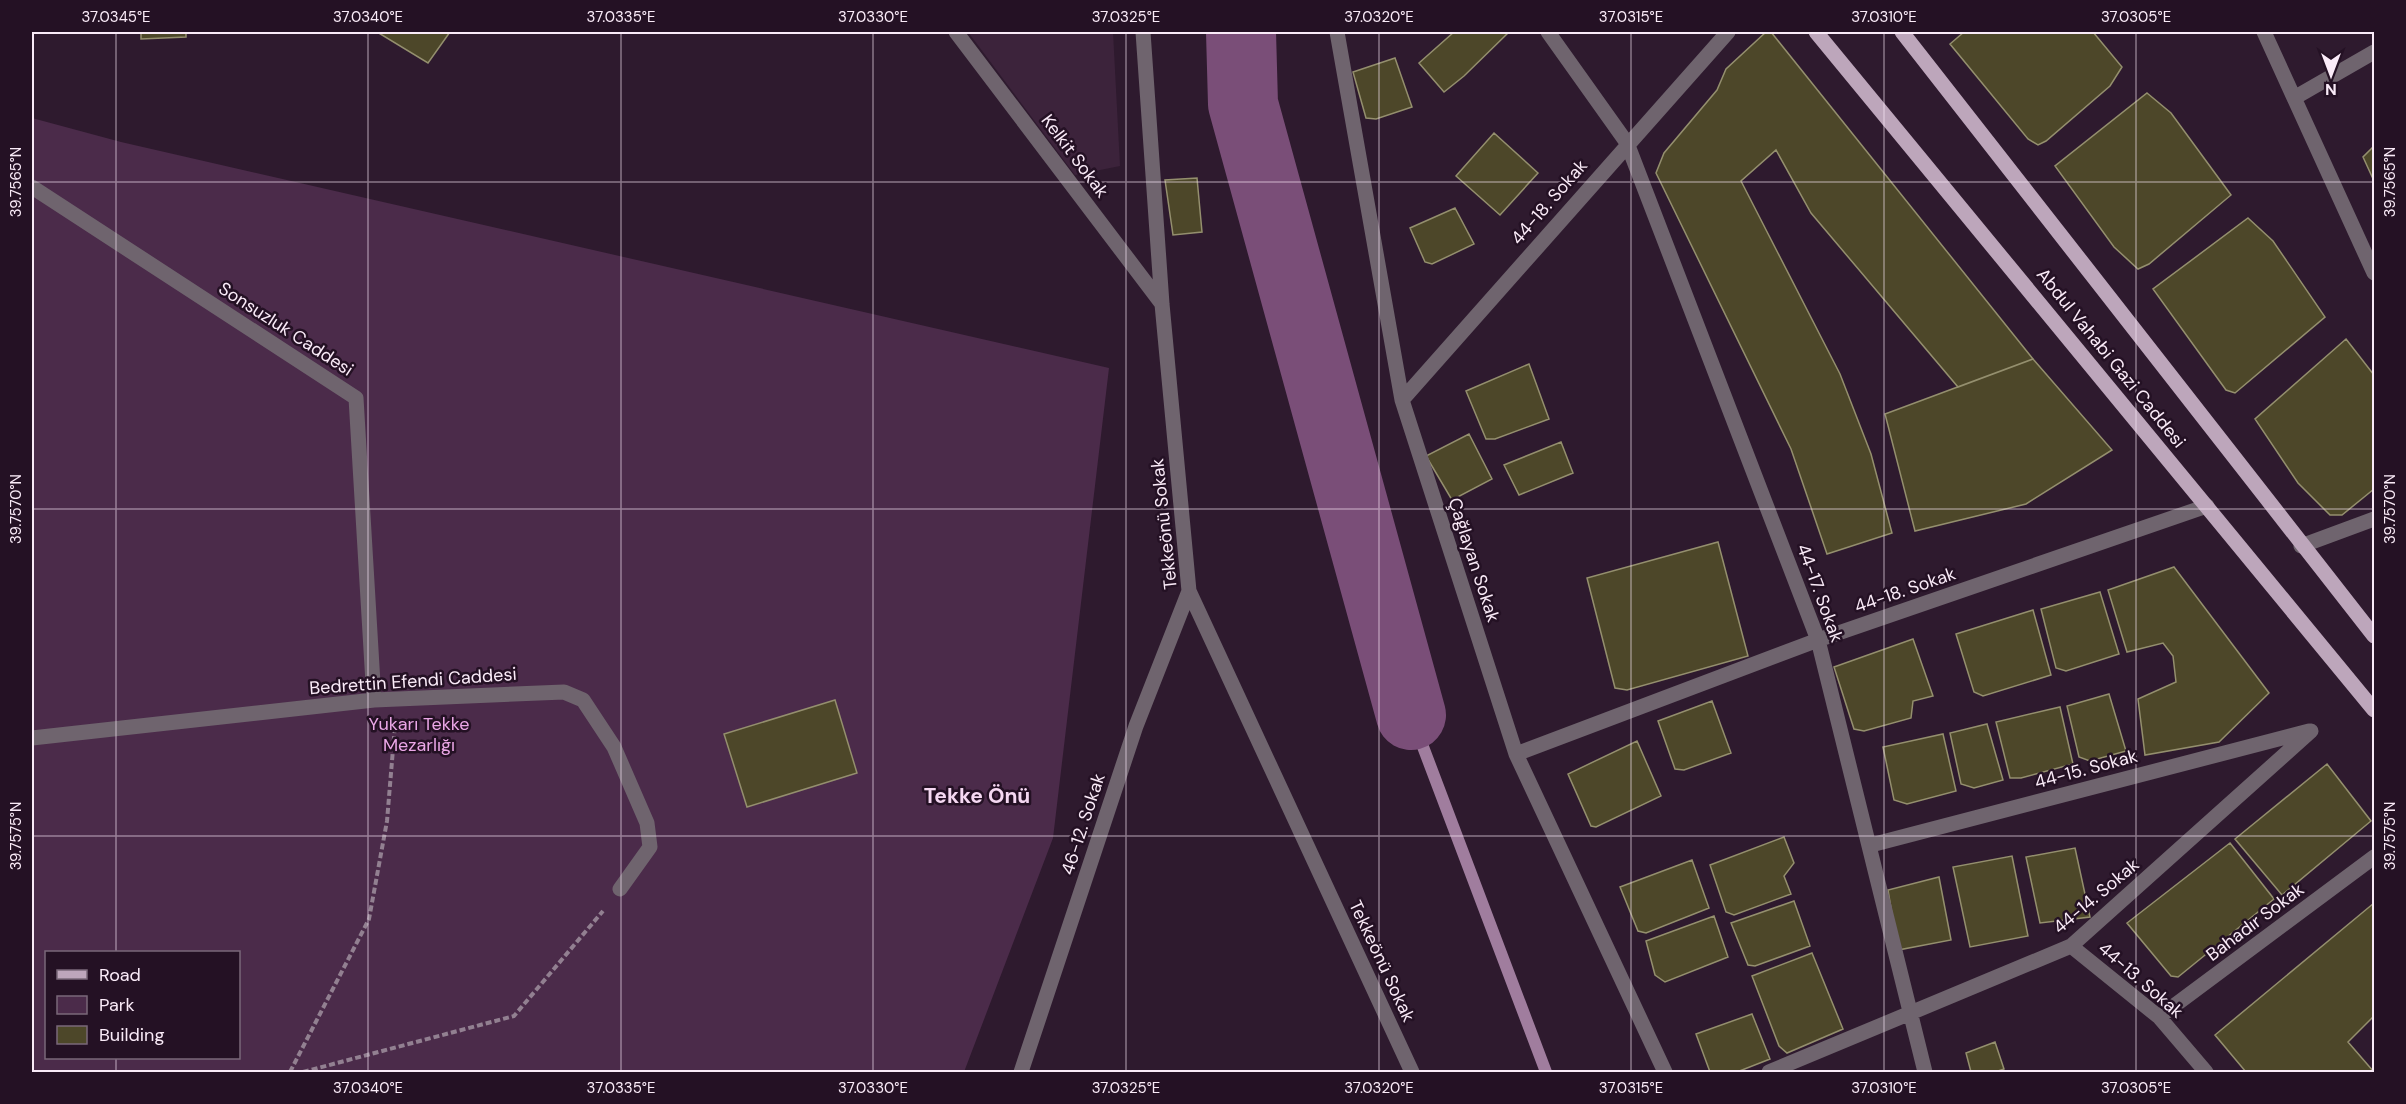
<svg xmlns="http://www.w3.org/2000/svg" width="2406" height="1104" viewBox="0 0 2406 1104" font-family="'DM Sans',sans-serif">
	<rect width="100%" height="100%" fill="#2e1a2e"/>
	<path fill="#3c233b" d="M 968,32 L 1113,32 L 1120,166 L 1075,175 Z"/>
	<path fill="#4b2b4a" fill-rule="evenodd" d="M 32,118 L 121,142 L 1109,368 L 1053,838 L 964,1072 L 32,1072 ZM 46,952 L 238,952 L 238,1058 L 46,1058 Z"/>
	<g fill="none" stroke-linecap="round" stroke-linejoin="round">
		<path stroke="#a07d9e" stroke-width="12" d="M 1411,715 L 1546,1072"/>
		<path stroke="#7a4e78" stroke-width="70" d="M 1241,32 L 1243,104 L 1411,715"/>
	</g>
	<path fill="#4d4729" stroke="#948f6e" stroke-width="1.5" d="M 141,32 L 186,32 L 186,37 L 141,39 Z
		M 377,32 L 450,32 L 428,63 Z
		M 1454,32 L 1509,32 L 1464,76 L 1444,92 L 1419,63 Z
		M 1766,32 L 1771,32 L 2033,359 L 1958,387 L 1811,213 L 1776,150 L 1741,181 L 1840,374 L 1871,454 L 1892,533 L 1827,554 L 1791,449 L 1656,173 L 1664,153 L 1717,90 L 1726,69 Z
		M 1964,32 L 2093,32 L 2122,67 L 2110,86 L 2046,141 L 2038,145 L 2028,139 L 1950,44 Z
		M 1395,58 L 1412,107 L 1376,119 L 1366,118 L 1353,72 Z
		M 2147,93 L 2171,113 L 2231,195 L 2149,264 L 2138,269 L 2114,247 L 2055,166 Z
		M 1494,133 L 1538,173 L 1500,215 L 1456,176 Z
		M 2374,146 L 2374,181 L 2363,157 Z
		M 1197,178 L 1202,232 L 1173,235 L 1165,180 Z
		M 1455,208 L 1474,244 L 1432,264 L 1425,262 L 1410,228 Z
		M 2248,218 L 2273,241 L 2325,317 L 2235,393 L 2226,390 L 2153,289 Z
		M 2346,339 L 2374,375 L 2374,489 L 2342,515 L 2330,515 L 2298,483 L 2255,419 Z
		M 2033,359 L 2112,450 L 2026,504 L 1915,531 L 1885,414 Z
		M 1529,364 L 1549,419 L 1495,439 L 1486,439 L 1466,391 Z
		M 1469,434 L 1492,479 L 1452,500 L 1426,456 Z
		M 1561,442 L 1573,473 L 1519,495 L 1504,465 Z
		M 1718,542 L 1748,656 L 1627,690 L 1615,688 L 1587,578 Z
		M 2174,567 L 2269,693 L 2219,742 L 2145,755 L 2138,699 L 2176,682 L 2173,656 L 2163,643 L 2127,652 L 2108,590 Z
		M 2100,592 L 2119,654 L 2066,671 L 2056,668 L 2041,609 Z
		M 2033,610 L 2051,675 L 1983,696 L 1974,692 L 1956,634 Z
		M 1913,639 L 1933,696 L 1913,701 L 1911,718 L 1864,731 L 1854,729 L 1834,667 Z
		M 2109,694 L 2126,751 L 2090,761 L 2079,757 L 2067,706 Z
		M 835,700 L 857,773 L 747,807 L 724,734 Z
		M 1712,701 L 1731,753 L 1684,770 L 1675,769 L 1658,721 Z
		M 2060,707 L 2073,764 L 2021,778 L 2010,778 L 1996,722 Z
		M 1987,724 L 2003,780 L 1974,788 L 1961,784 L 1950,733 Z
		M 1943,734 L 1956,791 L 1907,804 L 1894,800 L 1883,747 Z
		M 1637,741 L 1661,796 L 1596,827 L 1591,826 L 1568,774 Z
		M 2327,764 L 2371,821 L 2282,895 L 2235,839 Z
		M 1784,837 L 1794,863 L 1784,876 L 1791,894 L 1734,915 L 1726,912 L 1710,865 Z
		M 2230,843 L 2274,899 L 2178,977 L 2171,976 L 2127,923 Z
		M 2075,848 L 2090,917 L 2040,923 L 2026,857 Z
		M 2012,856 L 2028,936 L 1970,947 L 1953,867 Z
		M 1692,860 L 1709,908 L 1646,933 L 1638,931 L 1620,887 Z
		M 1939,877 L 1951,940 L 1898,950 L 1888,890 Z
		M 1794,901 L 1810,946 L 1755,966 L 1748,965 L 1731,923 Z
		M 2374,903 L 2374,1016 L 2348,1042 L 2374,1072 L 2246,1072 L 2215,1035 Z
		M 1714,916 L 1728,957 L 1665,982 L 1655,975 L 1646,941 Z
		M 1812,953 L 1843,1029 L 1787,1053 L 1779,1046 L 1752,976 Z
		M 1752,1014 L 1770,1059 L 1737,1072 L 1710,1072 L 1696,1034 Z
		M 1995,1042 L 2004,1069 L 1995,1072 L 1971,1072 L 1966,1053 Z"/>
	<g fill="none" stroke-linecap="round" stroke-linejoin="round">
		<path stroke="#928091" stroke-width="4" stroke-dasharray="6 3" stroke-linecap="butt" d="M 290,1072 L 369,919 L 387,821 L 395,725
			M 303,1072 L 514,1016 L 603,911"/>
		<path stroke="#6f646e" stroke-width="15" d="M 956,32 L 1162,304
			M 1143,32 L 1162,304 L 1189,591 L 1412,1072
			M 1337,32 L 1402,400 L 1516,754 L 1665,1072
			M 1548,32 L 1627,143 L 1818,640 L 1925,1072
			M 2264,32 L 2374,273
			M 2294,98 L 2374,52
			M 32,187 L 356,398 L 374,700
			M 1402,400 L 1728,32
			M 2301,546 L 2374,519
			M 32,738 L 374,700 L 564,692 L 583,700 L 614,747 L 647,823 L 650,847 L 620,889
			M 1516,754 L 1818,640 L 2207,506
			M 1871,845 L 2309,731
			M 2071,946 L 2159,1017 L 2206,1072
			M 2159,1017 L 2374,857
			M 1021,1072 L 1136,726 L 1189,591
			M 1769,1072 L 2071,946 L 2311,731"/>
		<path stroke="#bda6bb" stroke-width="15" d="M 1816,32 L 2374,710
			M 1902,32 L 2374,636"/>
	</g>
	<path fill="none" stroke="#faebf8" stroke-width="1.5" stroke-opacity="0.45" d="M 116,32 L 116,952M 368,32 L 368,1072M 621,32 L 621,1072M 873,32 L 873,1072M 1126,32 L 1126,1072M 1379,32 L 1379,1072M 1631,32 L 1631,1072M 1884,32 L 1884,1072M 2136,32 L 2136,1072M 32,182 L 2374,182M 32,509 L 2374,509M 32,836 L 2374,836M 116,1058 L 116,1072"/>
	<g text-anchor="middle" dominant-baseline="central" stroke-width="5" stroke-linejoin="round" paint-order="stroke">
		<g font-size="18" fill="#faebf8" stroke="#241124">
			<text transform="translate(1075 156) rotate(53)">Kelkit Sokak</text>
			<text transform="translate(1549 202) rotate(-49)">44-18. Sokak</text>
			<text transform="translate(286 329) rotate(33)">Sonsuzluk Caddesi</text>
			<text transform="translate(2111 358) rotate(51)">Abdul Vahabi Gazi Caddesi</text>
			<text transform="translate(1164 524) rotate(-96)">Tekkeönü Sokak</text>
			<text transform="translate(1474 560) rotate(72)">Çağlayan Sokak</text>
			<text transform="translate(1905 590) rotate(-19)">44-18. Sokak</text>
			<text transform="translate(1820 593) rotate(70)">44-17. Sokak</text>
			<text transform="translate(413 681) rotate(-4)">Bedrettin Efendi Caddesi</text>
			<text transform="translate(2086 769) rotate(-15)">44-15. Sokak</text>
			<text transform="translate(1083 824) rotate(-72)">46-12. Sokak</text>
			<text transform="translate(2096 896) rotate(-40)">44-14. Sokak</text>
			<text transform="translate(2255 922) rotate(-37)">Bahadır Sokak</text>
			<text transform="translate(1382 961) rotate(65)">Tekkeönü Sokak</text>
			<text transform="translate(2141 980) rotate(41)">44-13. Sokak</text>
		</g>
		<g font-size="18" fill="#eba7e7" stroke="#241124">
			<text x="419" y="724">Yukarı Tekke<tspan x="419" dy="21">Mezarlığı</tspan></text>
		</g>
		<g font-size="21" font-weight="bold" fill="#f5d8f2" stroke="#241124">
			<text x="977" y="796">Tekke Önü</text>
		</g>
	</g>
	<rect width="2406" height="1104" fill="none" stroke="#241124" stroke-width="66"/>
	<rect x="45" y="951" width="195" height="108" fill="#241124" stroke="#7a6879" stroke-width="1.5"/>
	<rect x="57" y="970" width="30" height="9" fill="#bda6bb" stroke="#7a6879" stroke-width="1.5"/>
	<text x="99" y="981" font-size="18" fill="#faebf8">Road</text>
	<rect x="57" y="996" width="30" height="18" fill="#4b2b4a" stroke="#7a6879" stroke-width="1.5"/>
	<text x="99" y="1011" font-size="18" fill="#faebf8">Park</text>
	<rect x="57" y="1026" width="30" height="18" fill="#4d4729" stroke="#7a6879" stroke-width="1.5"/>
	<text x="99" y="1041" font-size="18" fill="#faebf8">Building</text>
	<g transform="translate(2331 75) rotate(180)" stroke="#241124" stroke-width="4.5" paint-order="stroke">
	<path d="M0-4.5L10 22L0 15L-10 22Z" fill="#faebf8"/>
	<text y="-9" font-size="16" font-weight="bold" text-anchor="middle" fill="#faebf8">N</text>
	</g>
	<rect x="33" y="33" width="2340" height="1038" fill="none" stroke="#faebf8" stroke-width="2"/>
	<g font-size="15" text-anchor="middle" fill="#faebf8">
		<text x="116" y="22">37.0345°E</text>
		<text x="368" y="22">37.0340°E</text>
		<text x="621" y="22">37.0335°E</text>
		<text x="873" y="22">37.0330°E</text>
		<text x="1126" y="22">37.0325°E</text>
		<text x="1379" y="22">37.0320°E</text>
		<text x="1631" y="22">37.0315°E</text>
		<text x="1884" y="22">37.0310°E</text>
		<text x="2136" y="22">37.0305°E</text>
		<text transform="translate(2390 182) rotate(-90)" y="5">39.7565°N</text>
		<text transform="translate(16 182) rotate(-90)" y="5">39.7565°N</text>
		<text transform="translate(2390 509) rotate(-90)" y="5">39.7570°N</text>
		<text transform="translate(16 509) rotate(-90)" y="5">39.7570°N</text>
		<text transform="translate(2390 836) rotate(-90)" y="5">39.7575°N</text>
		<text transform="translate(16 836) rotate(-90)" y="5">39.7575°N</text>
		<text x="368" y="1093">37.0340°E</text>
		<text x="621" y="1093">37.0335°E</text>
		<text x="873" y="1093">37.0330°E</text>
		<text x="1126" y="1093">37.0325°E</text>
		<text x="1379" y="1093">37.0320°E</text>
		<text x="1631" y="1093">37.0315°E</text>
		<text x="1884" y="1093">37.0310°E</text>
		<text x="2136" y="1093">37.0305°E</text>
	</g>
</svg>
